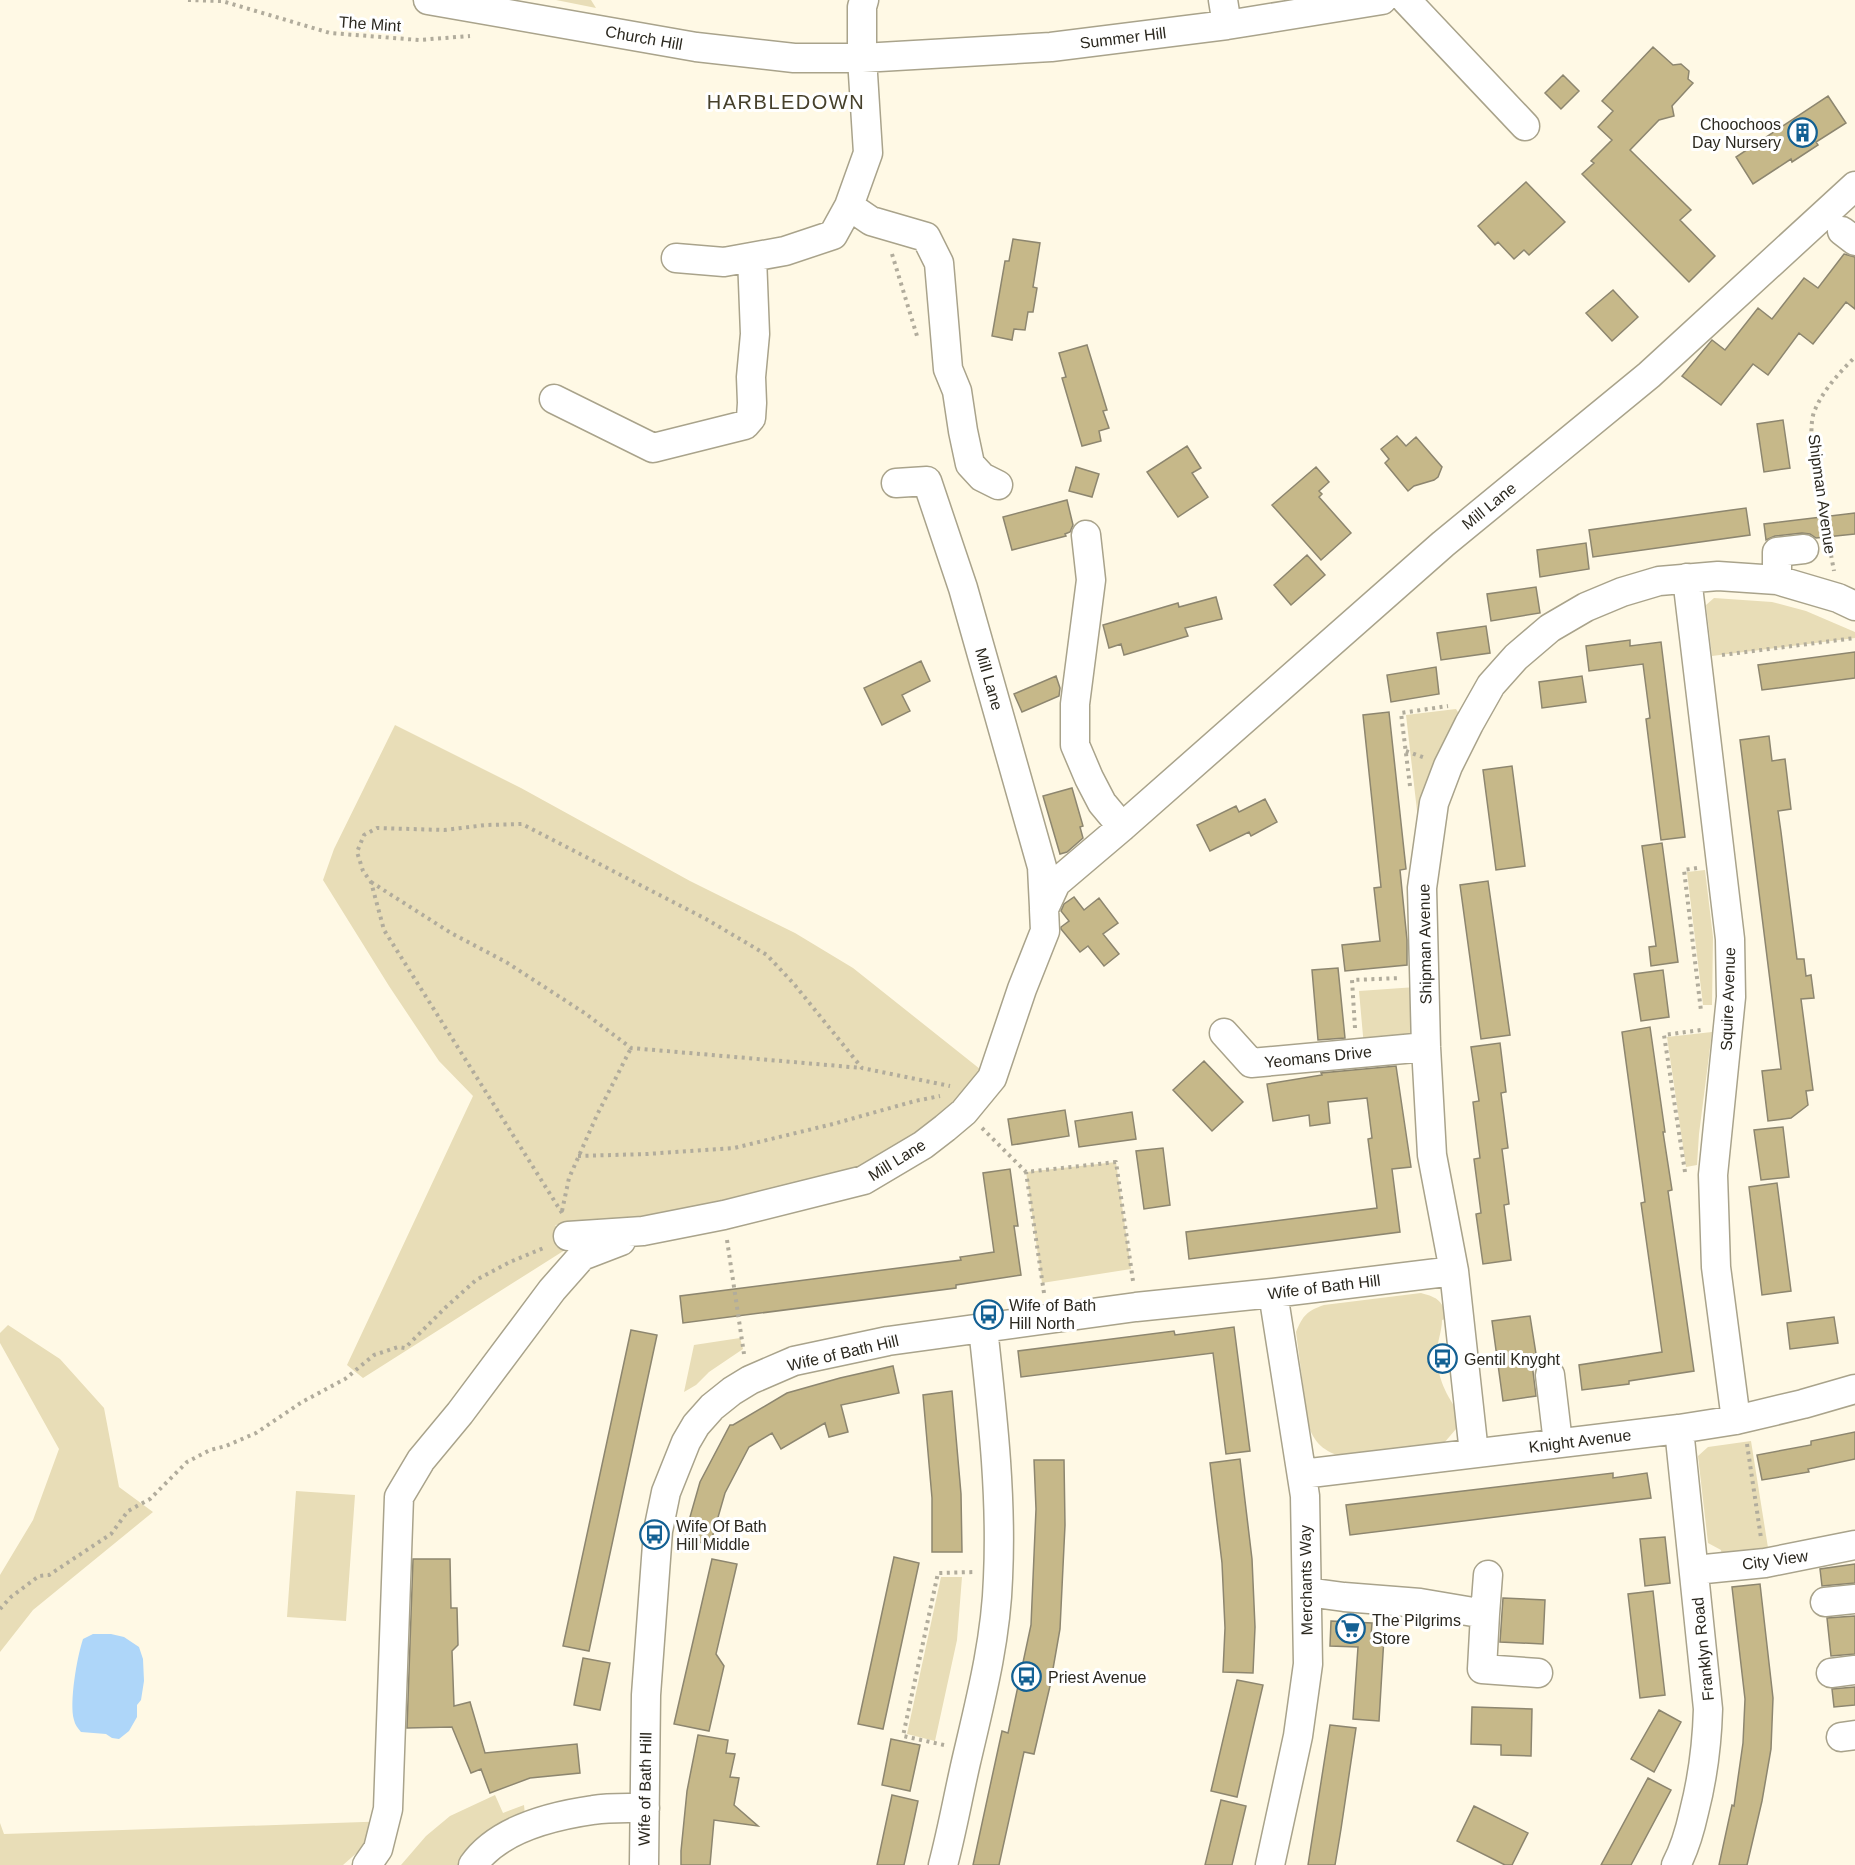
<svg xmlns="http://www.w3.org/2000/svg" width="1855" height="1865" viewBox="0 0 1855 1865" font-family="Helvetica,sans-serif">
	<rect width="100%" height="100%" fill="#fff9e5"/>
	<path fill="#e8ddb7" d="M 556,0 L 591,0 L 596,8 Z
		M 1714,598 L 1772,602 L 1806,611 L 1855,632 L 1855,638 L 1712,656 L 1706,605 Z
		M 1456,709 L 1461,717 L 1419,828 L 1406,715 Z
		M 395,725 L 521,788 L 690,881 L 795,933 L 853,968 L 985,1073 L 943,1122 L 859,1173 L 651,1219 L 555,1225 L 576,1243 L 363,1378 L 347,1365 L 473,1096 L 439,1061 L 389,986 L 323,880 L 334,849 Z
		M 1705,870 L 1713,937 L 1712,1005 L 1703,1005 L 1687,872 Z
		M 1416,987 L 1419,1043 L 1364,1047 L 1359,991 Z
		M 1712,1032 L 1699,1134 L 1697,1165 L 1686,1167 L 1667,1037 Z
		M 1116,1162 L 1131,1269 L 1042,1283 L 1026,1172 Z
		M 1421,1293 C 1439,1298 1441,1300 1448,1318 L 1442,1320 C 1442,1331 1437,1342 1437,1353 C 1437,1378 1446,1395 1460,1414 L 1456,1429 L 1444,1443 L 1344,1457 C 1324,1452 1314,1443 1308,1424 L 1296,1332 C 1303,1315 1307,1311 1324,1305 Z
		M 8,1325 L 60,1359 L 104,1408 L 119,1487 L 153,1512 L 33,1610 L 0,1652 L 0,1575 L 33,1520 L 59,1449 L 0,1343 L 0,1333 Z
		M 740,1338 L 743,1349 L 709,1372 L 696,1385 L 684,1392 L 694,1345 Z
		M 1751,1441 L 1769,1554 L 1722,1558 L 1721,1550 L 1708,1543 L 1698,1456 L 1708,1447 Z
		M 296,1491 L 355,1495 L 346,1621 L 287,1617 Z
		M 941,1577 L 962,1577 L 957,1640 L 935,1741 L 907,1734 Z
		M 495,1795 L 503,1813 L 524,1805 L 525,1815 L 473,1846 L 458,1865 L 401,1865 L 426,1836 L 450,1816 Z
		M 393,1821 L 343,1865 L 0,1865 L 0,1823 L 4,1834 Z"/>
	<path fill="#aed6f9" d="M 93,1634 L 111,1634 L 124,1637 L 139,1647 L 143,1659 L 144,1681 L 141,1700 L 137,1705 L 137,1717 L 129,1731 L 119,1739 L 112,1738 L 106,1734 L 81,1732 C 78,1728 75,1725 74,1720 C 69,1703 77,1657 83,1639 Z"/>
	<path fill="#c6b889" stroke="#8d866f" stroke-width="1.5" d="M 1653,47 L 1673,65 L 1681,64 L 1689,71 L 1688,79 L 1693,83 L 1672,106 L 1674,116 L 1659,120 L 1630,150 L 1691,210 L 1680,220 L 1715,256 L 1689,282 L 1582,174 L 1594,163 L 1591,161 L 1612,140 L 1598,127 L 1613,111 L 1602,101 Z
		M 1563,75 L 1579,91 L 1561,109 L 1545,93 Z
		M 1828,96 L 1846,123 L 1816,142 L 1818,145 L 1792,162 L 1791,159 L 1753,184 L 1736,157 Z
		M 1526,182 L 1565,222 L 1529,255 L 1524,250 L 1514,259 L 1498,242 L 1495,245 L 1478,226 Z
		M 1013,239 L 1040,243 L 1033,287 L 1037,288 L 1033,312 L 1028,312 L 1025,330 L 1014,329 L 1012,340 L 992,336 L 1005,261 L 1009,261 Z
		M 1844,254 L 1855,257 L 1855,309 L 1846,302 L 1813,344 L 1799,333 L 1768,375 L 1753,364 L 1721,405 L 1682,376 L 1712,340 L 1725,350 L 1758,308 L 1772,319 L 1804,278 L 1818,288 Z
		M 1613,290 L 1638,317 L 1612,341 L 1586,313 Z
		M 1087,345 L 1107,410 L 1103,411 L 1109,428 L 1099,431 L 1101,441 L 1082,446 L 1062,378 L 1066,377 L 1059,353 Z
		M 1783,420 L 1790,468 L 1764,472 L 1757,424 Z
		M 1397,436 L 1406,446 L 1416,437 L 1442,467 L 1438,477 L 1434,480 L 1414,486 L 1408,491 L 1385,463 L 1389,459 L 1381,449 Z
		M 1187,446 L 1201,468 L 1192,473 L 1208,497 L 1178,517 L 1147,472 Z
		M 1076,467 L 1099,474 L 1092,497 L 1069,491 Z
		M 1316,467 L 1329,482 L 1319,491 L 1322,494 L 1319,497 L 1351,533 L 1321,560 L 1272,505 Z
		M 1067,500 L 1073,525 L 1070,532 L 1065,534 L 1066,536 L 1012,550 L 1003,517 Z
		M 1746,508 L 1750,535 L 1593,557 L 1589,530 Z
		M 1855,513 L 1855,534 L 1816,538 L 1810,534 L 1802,533 L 1775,536 L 1766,540 L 1764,524 Z
		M 1586,543 L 1589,569 L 1540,577 L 1537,550 Z
		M 1307,555 L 1325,575 L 1291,605 L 1274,585 Z
		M 1536,587 L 1540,613 L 1491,621 L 1487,594 Z
		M 1216,597 L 1222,619 L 1185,628 L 1188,636 L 1124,655 L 1121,644 L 1109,648 L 1103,625 L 1178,603 L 1179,607 Z
		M 1486,626 L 1490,653 L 1441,660 L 1437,633 Z
		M 1630,640 L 1630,646 L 1661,642 L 1685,837 L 1661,840 L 1646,719 L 1650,718 L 1643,664 L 1589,671 L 1586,646 Z
		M 1855,652 L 1855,678 L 1762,690 L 1758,665 Z
		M 921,661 L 930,681 L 902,695 L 910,711 L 882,725 L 864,688 Z
		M 1436,667 L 1439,694 L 1391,702 L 1387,675 Z
		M 1056,676 L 1060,688 L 1059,696 L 1022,712 L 1014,694 Z
		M 1582,676 L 1586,702 L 1542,708 L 1539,682 Z
		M 1389,712 L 1406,869 L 1400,870 L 1407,940 L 1407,965 L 1345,971 L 1342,945 L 1380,941 L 1374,888 L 1381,887 L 1363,715 Z
		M 1769,736 L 1772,761 L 1785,759 L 1791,809 L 1778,811 L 1781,832 L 1797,959 L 1804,959 L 1806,976 L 1811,975 L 1814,998 L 1801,999 L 1813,1090 L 1806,1091 L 1808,1105 L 1791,1118 L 1768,1121 L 1762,1071 L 1781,1069 L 1740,740 Z
		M 1512,766 L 1525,866 L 1496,870 L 1483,770 Z
		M 1072,788 L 1083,826 L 1080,827 L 1083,838 L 1067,852 L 1060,854 L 1043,796 Z
		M 1265,799 L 1277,822 L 1251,836 L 1249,832 L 1210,851 L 1197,825 L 1236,806 L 1239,812 Z
		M 1662,843 L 1678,962 L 1651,966 L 1649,947 L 1656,946 L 1642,846 Z
		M 1488,881 L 1510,1035 L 1481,1039 L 1460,885 Z
		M 1074,897 L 1084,910 L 1099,898 L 1118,923 L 1103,934 L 1119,954 L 1104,966 L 1088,946 L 1080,952 L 1061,929 L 1061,927 L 1069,921 L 1061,911 L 1064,904 Z
		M 1338,968 L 1345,1038 L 1318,1040 L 1312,970 Z
		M 1663,970 L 1669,1017 L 1641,1021 L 1634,974 Z
		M 1650,1027 L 1665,1132 L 1663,1132 L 1672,1190 L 1668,1191 L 1694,1371 L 1629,1381 L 1629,1384 L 1582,1390 L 1579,1365 L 1662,1352 L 1641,1203 L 1645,1202 L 1622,1032 Z
		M 1500,1043 L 1506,1092 L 1501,1093 L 1508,1148 L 1502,1149 L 1509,1204 L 1504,1205 L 1511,1260 L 1483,1264 L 1476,1214 L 1481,1213 L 1474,1159 L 1480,1158 L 1473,1102 L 1479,1101 L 1471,1047 Z
		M 1204,1061 L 1243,1102 L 1212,1131 L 1173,1090 Z
		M 1396,1066 L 1411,1167 L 1392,1169 L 1400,1232 L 1189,1259 L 1186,1232 L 1377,1208 L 1368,1139 L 1372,1138 L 1367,1098 L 1328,1102 L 1330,1123 L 1310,1126 L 1309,1115 L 1273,1121 L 1267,1084 L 1322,1075 L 1321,1073 Z
		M 1065,1110 L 1069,1136 L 1012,1145 L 1008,1119 Z
		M 1132,1112 L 1136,1139 L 1079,1147 L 1075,1121 Z
		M 1783,1127 L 1789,1177 L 1761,1180 L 1754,1130 Z
		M 1163,1148 L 1170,1205 L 1144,1209 L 1136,1151 Z
		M 1010,1169 L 1018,1226 L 1014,1226 L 1021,1275 L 956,1285 L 956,1288 L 683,1323 L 680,1296 L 961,1260 L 960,1257 L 994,1252 L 983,1173 Z
		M 1777,1183 L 1791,1291 L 1762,1295 L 1749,1187 Z
		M 1530,1316 L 1536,1354 L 1531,1355 L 1536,1396 L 1503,1401 L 1492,1321 Z
		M 1834,1317 L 1838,1343 L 1790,1349 L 1787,1323 Z
		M 1234,1327 L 1250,1451 L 1226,1454 L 1213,1353 L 1021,1377 L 1018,1351 L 1174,1331 L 1175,1335 Z
		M 631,1330 L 657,1335 L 589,1651 L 563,1646 Z
		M 893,1366 L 899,1393 L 841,1405 L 848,1432 L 829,1437 L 825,1423 L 781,1449 L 772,1433 L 749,1447 L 725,1493 L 710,1545 L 684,1538 L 700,1482 L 730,1425 L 733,1425 L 787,1393 L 840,1378 Z
		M 952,1391 L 961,1494 L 962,1552 L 932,1552 L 932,1498 L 923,1395 Z
		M 1855,1432 L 1855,1459 L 1808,1469 L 1809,1472 L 1762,1480 L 1757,1455 L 1811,1445 L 1811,1441 Z
		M 1240,1459 L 1252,1559 L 1255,1627 L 1253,1673 L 1223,1672 L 1225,1628 L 1222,1563 L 1210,1463 Z
		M 1034,1460 L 1064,1460 L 1065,1525 L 1060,1629 L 1050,1686 L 1034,1754 L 1024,1752 L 999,1865 L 973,1865 L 1002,1731 L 1008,1733 L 1031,1625 L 1036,1509 Z
		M 1613,1473 L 1613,1478 L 1647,1473 L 1651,1498 L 1350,1535 L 1346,1505 Z
		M 1665,1537 L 1670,1583 L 1645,1586 L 1640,1539 Z
		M 894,1557 L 919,1563 L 883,1729 L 858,1724 Z
		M 413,1559 L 450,1559 L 451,1608 L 457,1608 L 458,1645 L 452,1651 L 454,1706 L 470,1702 L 485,1753 L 577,1744 L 580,1773 L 530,1778 L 490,1793 L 481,1769 L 471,1773 L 452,1727 L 407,1728 Z
		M 712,1559 L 737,1564 L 716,1654 L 724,1666 L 709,1731 L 674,1724 Z
		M 1855,1564 L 1855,1583 L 1822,1586 L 1820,1569 Z
		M 1760,1584 L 1773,1698 L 1771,1749 L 1762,1801 L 1747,1865 L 1719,1865 L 1732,1805 L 1734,1806 L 1743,1743 L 1745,1699 L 1732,1587 Z
		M 1653,1591 L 1665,1695 L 1640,1698 L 1628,1594 Z
		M 1503,1598 L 1545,1600 L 1543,1644 L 1500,1642 Z
		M 1855,1616 L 1855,1654 L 1831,1656 L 1827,1618 Z
		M 1331,1621 L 1372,1623 L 1371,1636 L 1384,1637 L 1379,1721 L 1353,1719 L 1358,1647 L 1330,1646 Z
		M 583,1658 L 610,1663 L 600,1710 L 574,1705 Z
		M 1237,1680 L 1263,1685 L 1237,1797 L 1211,1791 Z
		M 1855,1687 L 1855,1705 L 1834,1707 L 1832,1689 Z
		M 1472,1707 L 1532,1709 L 1531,1756 L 1501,1755 L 1501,1745 L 1471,1744 Z
		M 1659,1710 L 1681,1722 L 1654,1772 L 1631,1759 Z
		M 1330,1725 L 1356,1728 L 1341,1829 L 1335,1865 L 1308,1865 Z
		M 698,1735 L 728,1740 L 726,1753 L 735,1754 L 730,1777 L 739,1778 L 734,1805 L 758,1826 L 714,1820 L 710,1865 L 681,1865 L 681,1851 L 687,1791 Z
		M 891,1739 L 920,1745 L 910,1791 L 882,1785 Z
		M 1648,1778 L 1671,1790 L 1631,1865 L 1601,1865 Z
		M 892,1795 L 918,1801 L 912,1829 L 904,1865 L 877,1865 Z
		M 1221,1800 L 1246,1806 L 1232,1865 L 1205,1865 Z
		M 1474,1806 L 1528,1833 L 1512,1865 L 1505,1865 L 1457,1841 Z"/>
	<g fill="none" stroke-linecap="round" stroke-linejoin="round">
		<defs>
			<path id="minor" d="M 428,0 L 696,47 L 794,58 L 862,58 L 1051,47 L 1227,25 L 1382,0
				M 1223,0 L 1227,25
				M 1406,0 L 1525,126
				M 849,206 L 871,221 L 926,237 L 939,263 L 948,369 L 957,391 L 963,431 L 970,464 L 982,477 L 998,485
				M 1842,231 L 1855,241
				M 676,258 L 724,262 L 785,251 L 833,235 L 849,206 L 868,153 L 862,58 L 862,7 L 864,0
				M 554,399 L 653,448 L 745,425 L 751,418 L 752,403 L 751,377 L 755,334 L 752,257
				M 896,483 L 927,481 L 963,588 L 1042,867 L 1044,907
				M 1086,535 L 1091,580 L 1075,704 L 1075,745 L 1089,778 L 1102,803 L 1122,827
				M 1687,578 L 1730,939 L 1731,997 L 1713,1175 L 1716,1267 L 1736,1420
				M 1777,580 L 1777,552 L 1804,549
				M 1224,1033 L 1251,1063 L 1426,1047
				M 568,1236 L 643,1231 L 724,1215 L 864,1180 L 923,1145 L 945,1128 L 964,1112 L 992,1078 L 1022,989 L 1045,931 L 1044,909 L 1056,883 L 1122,827 L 1443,544 L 1649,375 L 1855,186
				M 1550,1375 L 1558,1443
				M 1474,1453 L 1454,1271 L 1432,1155 L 1426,1047 L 1422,888 L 1434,803 L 1448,766 L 1469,724 L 1491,685 L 1516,657 L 1550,628 L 1586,607 L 1622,592 L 1659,581 L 1718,576 L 1777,580 L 1838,598 L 1855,606
				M 1302,1474 L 1679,1429 L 1736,1420 L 1803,1404 L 1855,1389
				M 1695,1570 L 1765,1563 L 1855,1545
				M 1307,1592 L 1344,1597 L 1420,1603 L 1485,1614 L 1482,1669 L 1538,1673
				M 1825,1602 L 1855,1599
				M 1485,1614 L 1488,1575
				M 1831,1673 L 1855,1670
				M 1841,1737 L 1855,1735
				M 367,1865 L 378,1849 L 388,1809 L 399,1497 L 421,1460 L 460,1413 L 552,1290 L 582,1256 L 621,1241
				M 473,1865 C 498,1829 551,1816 593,1810 C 610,1807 628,1808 645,1808
				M 644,1865 L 646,1695 L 658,1531 L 666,1492 L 686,1442 L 696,1425 L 712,1407 L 732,1391 L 750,1380 L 794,1361 L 888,1341 L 1136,1307 L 1273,1293 L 1454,1271
				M 943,1865 C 952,1831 958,1797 966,1762 C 980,1702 996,1641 998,1578 C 1002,1494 992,1411 983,1328
				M 1270,1865 L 1298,1736 L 1308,1664 L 1305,1496 L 1273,1293
				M 1676,1865 C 1685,1848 1690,1830 1694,1812 C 1703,1777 1707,1744 1708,1709 L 1679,1429"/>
		</defs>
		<use href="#minor" stroke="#a9a38b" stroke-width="31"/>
		<path stroke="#b1ac9c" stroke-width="4" stroke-dasharray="3 4.5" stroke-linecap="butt" d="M 188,0 L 222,1 L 330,33 L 419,40 L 470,36
			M 892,254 L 917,336
			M 1828,535 C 1822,505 1805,439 1814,412 C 1823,390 1839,373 1855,357
			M 1831,555 L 1834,571
			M 1722,655 L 1855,638
			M 1406,751 L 1425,758
			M 1410,786 L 1401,713 L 1448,706
			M 1697,868 L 1684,870 L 1701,1011
			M 371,882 L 451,933 L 506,962 L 586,1014 L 631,1048 L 862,1068
			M 1355,1028 L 1352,980 L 1400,978
			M 982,1128 L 1026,1172
			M 578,1156 L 647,1154 L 734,1148 L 833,1124 L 915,1101 L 940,1096
			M 1685,1172 L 1664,1035 L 1701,1030
			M 562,1211 L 569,1178 L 597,1115 L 631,1048
			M 562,1213 L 384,930 L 371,882 L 363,871 L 357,852 L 364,835 L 377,828 L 444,830 L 486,825 L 522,824 L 706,919 L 767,955 L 794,984 L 862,1068 L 950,1086
			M 727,1240 L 744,1354
			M 1044,1293 L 1026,1172 L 1116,1162 L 1133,1281
			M 1747,1444 L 1761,1538
			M 0,1609 L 11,1597 L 39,1576 L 49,1575 L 111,1534 L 128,1511 L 150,1499 L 187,1462 L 210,1450 L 226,1446 L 256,1433 L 302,1402 L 345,1379 L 374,1355 L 398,1347 L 405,1348 L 445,1308 L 476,1280 L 510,1262 L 546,1247
			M 944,1745 L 903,1736 L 938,1573 L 974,1572"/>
		<use href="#minor" stroke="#fff" stroke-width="28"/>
	</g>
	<defs>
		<symbol id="building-ring" viewBox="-11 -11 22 22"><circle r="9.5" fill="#fff" stroke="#136093" stroke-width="1.5"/><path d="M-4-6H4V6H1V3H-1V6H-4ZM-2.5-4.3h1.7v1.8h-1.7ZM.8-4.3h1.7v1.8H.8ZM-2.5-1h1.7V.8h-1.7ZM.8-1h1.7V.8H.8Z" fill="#136093"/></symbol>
		<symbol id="bus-ring" viewBox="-11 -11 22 22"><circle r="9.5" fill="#fff" stroke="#136093" stroke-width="1.5"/><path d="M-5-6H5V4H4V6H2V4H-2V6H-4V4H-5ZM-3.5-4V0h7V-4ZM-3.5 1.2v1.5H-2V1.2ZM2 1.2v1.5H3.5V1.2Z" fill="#136093"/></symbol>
		<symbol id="supermarket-ring" viewBox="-11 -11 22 22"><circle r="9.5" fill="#fff" stroke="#136093" stroke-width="1.5"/><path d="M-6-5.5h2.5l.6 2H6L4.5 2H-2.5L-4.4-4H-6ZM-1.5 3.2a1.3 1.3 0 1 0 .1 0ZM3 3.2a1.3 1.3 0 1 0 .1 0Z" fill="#136093"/></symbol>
	</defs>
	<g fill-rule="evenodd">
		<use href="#building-ring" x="1786" y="116" width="33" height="33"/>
		<use href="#bus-ring" x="972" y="1298" width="33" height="33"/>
		<use href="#bus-ring" x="1426" y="1342" width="33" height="33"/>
		<use href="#bus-ring" x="638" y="1518" width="33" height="33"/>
		<use href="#supermarket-ring" x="1334" y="1612" width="33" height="33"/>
		<use href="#bus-ring" x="1010" y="1660" width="33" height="33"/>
	</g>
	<g text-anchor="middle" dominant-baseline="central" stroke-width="6" stroke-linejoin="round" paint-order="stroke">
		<g font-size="16" fill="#2b281f" stroke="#fff">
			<text transform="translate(370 24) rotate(4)">The Mint</text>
			<text transform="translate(644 38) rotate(10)">Church Hill</text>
			<text transform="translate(1123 38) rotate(-7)">Summer Hill</text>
			<text transform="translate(1822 494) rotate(82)">Shipman Avenue</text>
			<text transform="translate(1489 506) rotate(-39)">Mill Lane</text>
			<text transform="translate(989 679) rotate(74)">Mill Lane</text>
			<text transform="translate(1425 944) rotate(-91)">Shipman Avenue</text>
			<text transform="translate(1728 999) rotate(-88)">Squire Avenue</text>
			<text transform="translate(1318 1057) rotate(-6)">Yeomans Drive</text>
			<text transform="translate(897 1160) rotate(-32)">Mill Lane</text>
			<text transform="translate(1324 1287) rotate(-7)">Wife of Bath Hill</text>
			<text transform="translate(843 1353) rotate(-13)">Wife of Bath Hill</text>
			<text transform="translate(1580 1441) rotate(-7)">Knight Avenue</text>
			<text transform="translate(1775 1560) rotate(-8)">City View</text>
			<text transform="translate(1306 1580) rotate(-91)">Merchants Way</text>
			<text transform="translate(1703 1649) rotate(-96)">Franklyn Road</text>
			<text transform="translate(645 1789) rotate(-89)">Wife of Bath Hill</text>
		</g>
		<g font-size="16" fill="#2b281f" stroke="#fff" text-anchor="start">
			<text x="1781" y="124" text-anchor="end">Choochoos<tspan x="1781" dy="18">Day Nursery</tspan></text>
			<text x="1009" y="1305">Wife of Bath<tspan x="1009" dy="18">Hill North</tspan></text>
			<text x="1464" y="1359">Gentil Knyght</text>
			<text x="676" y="1526">Wife Of Bath<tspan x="676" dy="18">Hill Middle</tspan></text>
			<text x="1372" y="1620">The Pilgrims<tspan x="1372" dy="18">Store</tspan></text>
			<text x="1048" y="1677">Priest Avenue</text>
		</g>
		<g font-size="20" letter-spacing="1.5" fill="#46402b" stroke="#fff">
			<text x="786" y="102">HARBLEDOWN</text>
		</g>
	</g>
</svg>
